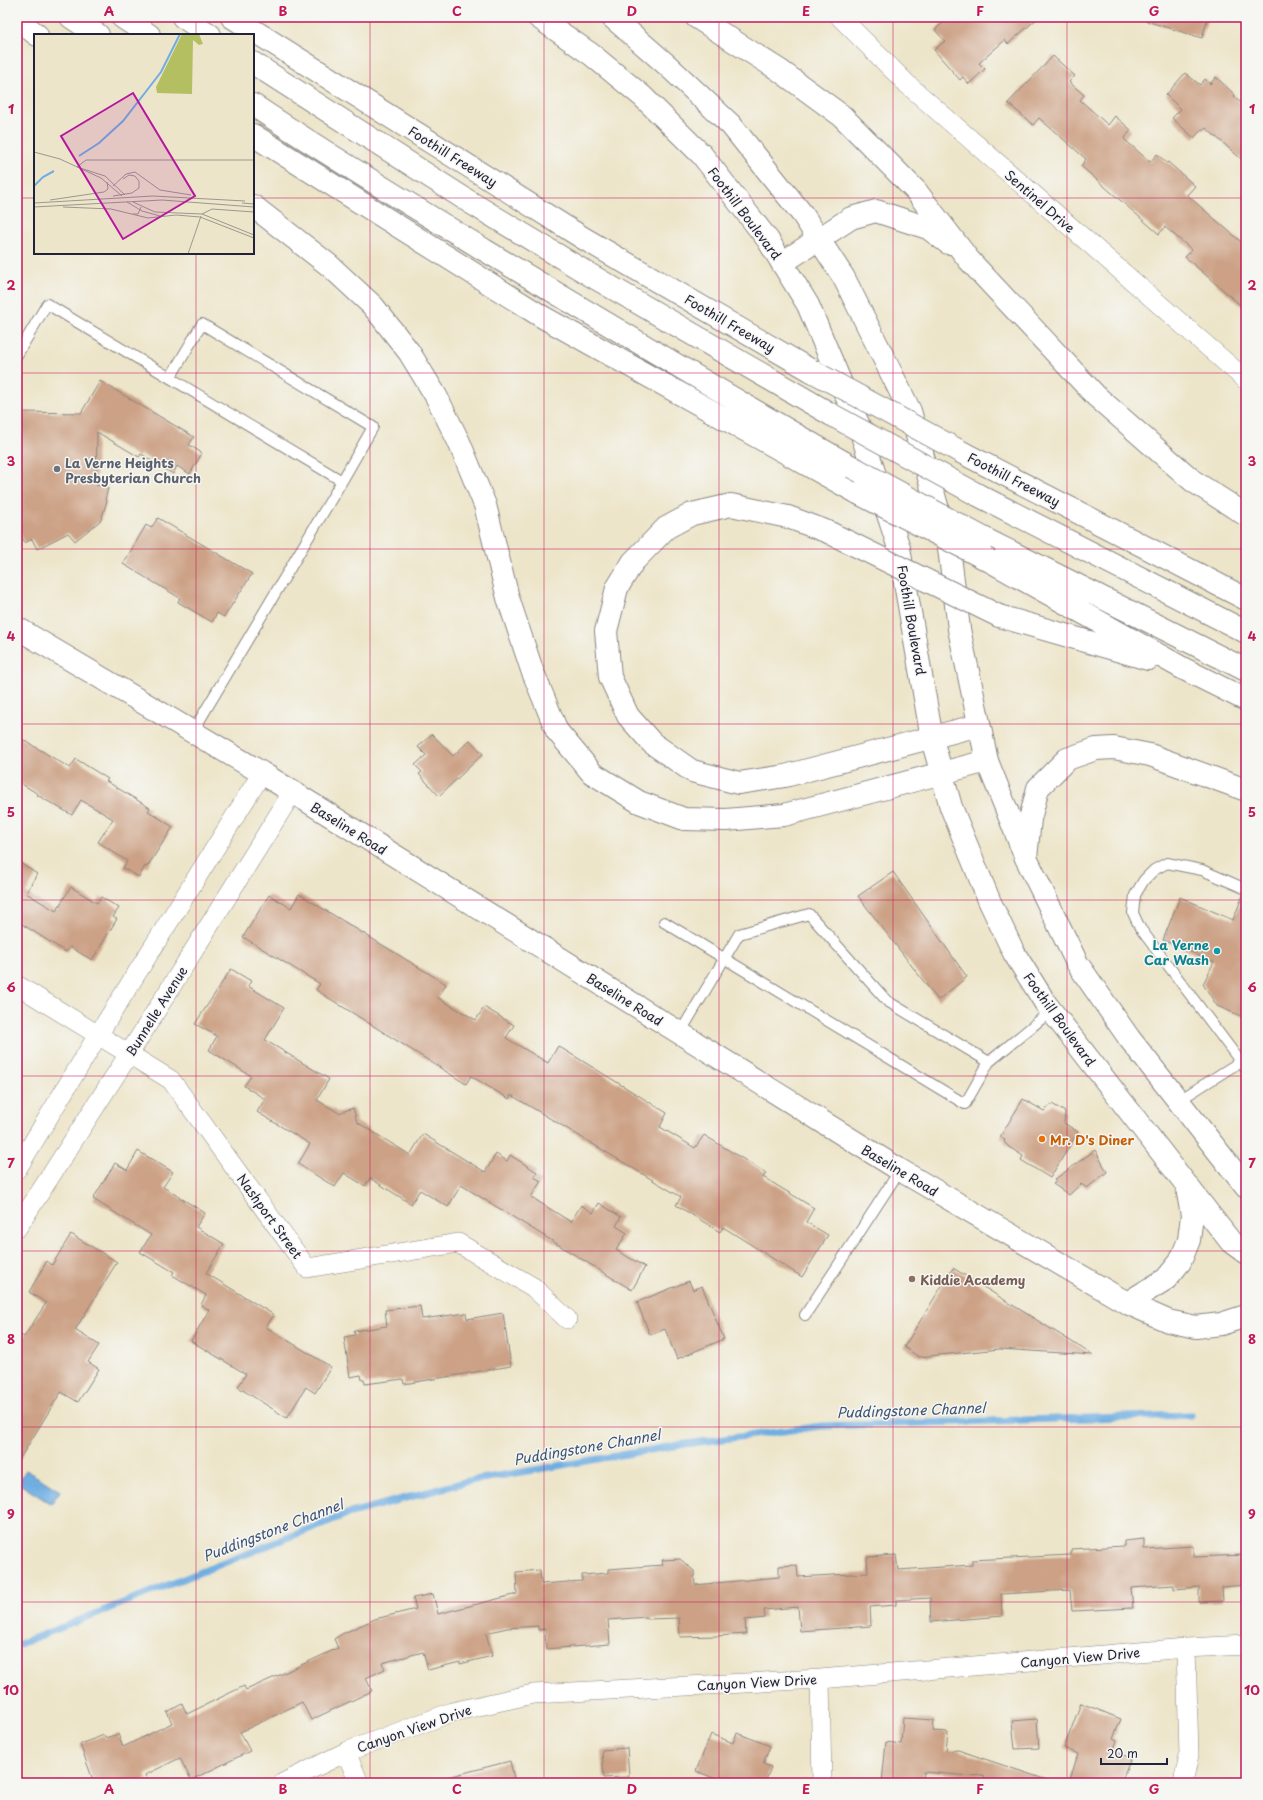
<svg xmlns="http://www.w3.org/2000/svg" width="1263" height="1800" viewBox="0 0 1263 1800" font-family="'Playpen Sans',sans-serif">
	<rect width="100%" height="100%" fill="#f6f6f2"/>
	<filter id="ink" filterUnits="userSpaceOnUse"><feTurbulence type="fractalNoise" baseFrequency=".025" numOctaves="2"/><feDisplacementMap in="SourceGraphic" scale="8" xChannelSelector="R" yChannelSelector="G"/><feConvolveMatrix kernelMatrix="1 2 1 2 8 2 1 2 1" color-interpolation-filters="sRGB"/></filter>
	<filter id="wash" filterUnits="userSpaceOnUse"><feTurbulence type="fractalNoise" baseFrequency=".012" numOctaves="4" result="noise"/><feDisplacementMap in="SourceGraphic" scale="16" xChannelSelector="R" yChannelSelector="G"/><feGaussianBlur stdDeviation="0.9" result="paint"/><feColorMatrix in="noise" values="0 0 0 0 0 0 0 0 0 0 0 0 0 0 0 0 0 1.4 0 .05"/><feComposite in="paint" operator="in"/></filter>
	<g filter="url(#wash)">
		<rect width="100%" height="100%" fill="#ede5c9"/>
		<path fill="#6faee2" stroke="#48688e" d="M 26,1470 L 60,1491 L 51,1504 L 18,1483 Z"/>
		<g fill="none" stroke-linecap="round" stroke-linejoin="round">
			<path stroke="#6faee2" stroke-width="7" d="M 17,1645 L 347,1514 L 469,1481 L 685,1444 L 822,1426 L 1191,1415"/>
		</g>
		<g id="blocks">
			<path fill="#cca185" d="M 949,17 L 1039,17 L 1008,44 L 1005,40 L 979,63 L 985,69 L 969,84 L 963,77 L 960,80 L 934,50 L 945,41 L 935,30 Z
				M 1147,17 L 1208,17 L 1202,38 L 1146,21 Z
				M 1053,56 L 1075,76 L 1069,82 L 1084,95 L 1080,100 L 1108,125 L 1115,116 L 1131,130 L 1124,139 L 1150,162 L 1157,154 L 1167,163 L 1168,162 L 1195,186 L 1187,195 L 1246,246 L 1246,310 L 1185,257 L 1192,250 L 1165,227 L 1159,234 L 1081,166 L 1086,159 L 1039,118 L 1033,125 L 1008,103 Z
				M 1185,73 L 1200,85 L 1205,79 L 1210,84 L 1216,77 L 1235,95 L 1234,96 L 1246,107 L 1246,163 L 1206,128 L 1204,130 L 1202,129 L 1194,138 L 1172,118 L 1181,109 L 1166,95 Z
				M 100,381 L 194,437 L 189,445 L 202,453 L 190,474 L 177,466 L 173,474 L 141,454 L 139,457 L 97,432 L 96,485 L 108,488 L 105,500 L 107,501 L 101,520 L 75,541 L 68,533 L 37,549 L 32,539 L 25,543 L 17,528 L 17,453 L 19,450 L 20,412 L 81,413 Z
				M 158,518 L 252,574 L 224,617 L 217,613 L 212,622 L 178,602 L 180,598 L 123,564 L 146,525 L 151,528 Z
				M 432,734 L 453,756 L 470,740 L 483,754 L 439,796 L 419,774 L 422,772 L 415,765 L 426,755 L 418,747 Z
				M 17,736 L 70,768 L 76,759 L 108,779 L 106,781 L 150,808 L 148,811 L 173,827 L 147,867 L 145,866 L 139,877 L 123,868 L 127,861 L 98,842 L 113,819 L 81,800 L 72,815 L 37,795 L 38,794 L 17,781 Z
				M 17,861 L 37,874 L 26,893 L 56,911 L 71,887 L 97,903 L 101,897 L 119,908 L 113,917 L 117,919 L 92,960 L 70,947 L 66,952 L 17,921 Z
				M 893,872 L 967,977 L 938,1000 L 858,896 Z
				M 299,894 L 446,984 L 438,998 L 476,1020 L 484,1007 L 514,1025 L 506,1038 L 548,1063 L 558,1046 L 667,1113 L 660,1127 L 695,1148 L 704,1135 L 766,1173 L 763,1177 L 814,1208 L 806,1222 L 828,1235 L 802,1277 L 723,1227 L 720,1232 L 676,1205 L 681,1197 L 511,1095 L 509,1099 L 471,1076 L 466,1084 L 316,990 L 320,984 L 243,937 L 269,895 L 291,908 Z
				M 1243,895 L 1246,895 L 1246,1018 L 1217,1006 L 1203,984 L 1214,962 L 1163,940 L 1180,897 L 1233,920 Z
				M 231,969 L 251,981 L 248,986 L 284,1008 L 265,1040 L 329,1079 L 317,1100 L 339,1113 L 353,1108 L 357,1122 L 410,1155 L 423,1134 L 485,1172 L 496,1154 L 507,1161 L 510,1155 L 537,1172 L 534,1177 L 541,1181 L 531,1197 L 571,1222 L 581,1205 L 593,1213 L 599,1203 L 621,1217 L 616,1226 L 627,1233 L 616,1250 L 645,1267 L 632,1290 L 461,1185 L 448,1207 L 420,1190 L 411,1204 L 370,1178 L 365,1186 L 344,1173 L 335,1187 L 298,1164 L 310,1144 L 257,1112 L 265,1099 L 244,1086 L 251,1076 L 209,1050 L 217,1036 L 195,1024 Z
				M 1023,1099 L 1044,1111 L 1052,1104 L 1065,1112 L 1064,1123 L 1078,1132 L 1050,1178 L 1021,1160 L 1023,1156 L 1009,1147 L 1004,1142 L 1005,1140 L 1000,1137 Z
				M 1095,1150 L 1107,1172 L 1087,1188 L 1081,1184 L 1069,1195 L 1053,1184 L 1056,1182 L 1054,1180 Z
				M 138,1151 L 173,1172 L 163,1187 L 205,1213 L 196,1227 L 224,1244 L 206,1273 L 274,1315 L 266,1327 L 331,1367 L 315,1393 L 306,1387 L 287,1418 L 238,1387 L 246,1374 L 191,1341 L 209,1310 L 201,1305 L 206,1295 L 172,1275 L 174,1272 L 140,1252 L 151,1235 L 93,1199 L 115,1163 L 127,1170 Z
				M 71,1234 L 117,1262 L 75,1330 L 99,1345 L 88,1362 L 99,1369 L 78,1402 L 61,1392 L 17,1463 L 17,1333 L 24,1337 L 46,1303 L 29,1292 L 47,1261 L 52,1265 Z
				M 953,1268 L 1093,1355 L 1000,1349 L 919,1357 L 904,1347 Z
				M 689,1281 L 693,1290 L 702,1286 L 724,1339 L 677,1359 L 665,1329 L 650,1335 L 637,1302 Z
				M 420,1306 L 422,1319 L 466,1313 L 467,1319 L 503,1313 L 511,1366 L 404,1384 L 403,1379 L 365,1384 L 364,1380 L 362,1380 L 361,1375 L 350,1377 L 344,1337 L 355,1335 L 354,1331 L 387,1326 L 385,1310 Z
				M 1144,1539 L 1144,1549 L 1194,1546 L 1194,1557 L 1246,1555 L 1246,1585 L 1222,1587 L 1223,1601 L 1199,1602 L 1199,1587 L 1174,1589 L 1174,1585 L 1131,1588 L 1133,1608 L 1072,1611 L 1070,1590 L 1001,1594 L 1002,1616 L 931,1622 L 930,1598 L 896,1600 L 896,1605 L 870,1607 L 871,1626 L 800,1631 L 798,1607 L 764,1610 L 765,1618 L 745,1620 L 746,1634 L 716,1636 L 680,1637 L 679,1618 L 647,1619 L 647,1617 L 608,1620 L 610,1644 L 546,1649 L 545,1629 L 538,1630 L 538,1626 L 507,1628 L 486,1633 L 492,1656 L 460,1664 L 460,1662 L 428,1670 L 423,1652 L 382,1663 L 385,1669 L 366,1678 L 372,1691 L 311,1720 L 302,1702 L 249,1728 L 240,1732 L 250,1751 L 191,1780 L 180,1758 L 145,1775 L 147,1779 L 135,1783 L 94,1783 L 80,1744 L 104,1735 L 105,1738 L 118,1734 L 123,1747 L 172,1723 L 167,1712 L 182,1704 L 187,1714 L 244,1686 L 246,1690 L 284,1673 L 338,1648 L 334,1639 L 342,1634 L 375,1619 L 416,1609 L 413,1598 L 433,1594 L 438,1614 L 517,1594 L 516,1572 L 540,1570 L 541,1584 L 582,1581 L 582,1575 L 608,1573 L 608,1569 L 663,1565 L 662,1560 L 680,1559 L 694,1571 L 695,1585 L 779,1577 L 779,1566 L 797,1565 L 798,1577 L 868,1573 L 867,1557 L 896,1555 L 898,1570 L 972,1565 L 972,1560 L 1071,1555 L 1071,1549 L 1124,1546 L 1124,1541 Z
				M 1081,1703 L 1121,1719 L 1113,1739 L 1117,1741 L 1113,1751 L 1131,1758 L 1121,1783 L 1069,1783 L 1078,1754 L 1064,1748 Z
				M 903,1718 L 934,1720 L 933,1731 L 948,1732 L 946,1751 L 958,1750 L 1047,1780 L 1046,1783 L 985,1783 L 984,1775 L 971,1776 L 924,1772 L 923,1783 L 882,1783 L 886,1742 L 901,1744 Z
				M 1037,1719 L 1039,1748 L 1015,1749 L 1012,1721 Z
				M 737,1733 L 770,1746 L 763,1764 L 771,1767 L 765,1783 L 726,1783 L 696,1771 L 711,1734 L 733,1743 Z
				M 627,1748 L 629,1777 L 604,1778 L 602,1750 Z
				M 510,1761 L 515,1783 L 449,1783 L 448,1777 Z"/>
		</g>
	</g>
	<g filter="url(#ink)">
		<use href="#blocks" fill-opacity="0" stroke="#888482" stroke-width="1"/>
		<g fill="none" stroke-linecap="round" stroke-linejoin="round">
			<defs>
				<path id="lane" d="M 17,355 L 47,304 L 342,481 L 192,733
					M 170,378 L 202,324 L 373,427 L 342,481
					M 1246,889 L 1202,870 L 1167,863 L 1154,870 L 1144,880 L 1135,895 L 1133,913 L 1140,928 L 1246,1069
					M 664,922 L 965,1104 L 989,1062 L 1051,1011
					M 680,1033 L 739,934 L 809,914 L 887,1001 L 989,1062
					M 1178,1101 L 1246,1058
					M 805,1315 L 835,1270 L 900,1170"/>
				<path id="street" d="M 840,17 L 907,84 L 1246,380
					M 17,985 L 171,1080 L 307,1268 L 458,1243 L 533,1287 L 567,1319
					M 17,1169 L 98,1035 L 262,773
					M 17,1228 L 129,1054 L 292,793
					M 820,1679 L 822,1783
					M 346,1752 L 359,1783
					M 283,1783 L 346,1752 L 452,1712 L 533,1694 L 820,1679 L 1186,1648 L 1246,1645
					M 1183,1783 L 1189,1755 L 1186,1648"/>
				<path id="primary" d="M 538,17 L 592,55 L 642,96 L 702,155 L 768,240 L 808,305 L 859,426 L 899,548 L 932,739 L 951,807 L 989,900 L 1014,953 L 1046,1004 L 1231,1242 L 1246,1253
					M 612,17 L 667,65 L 731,125 L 803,215 L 844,278 L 910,411 L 949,548 L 959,629 L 987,761 L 1026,858 L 1077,963 L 1129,1038 L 1246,1187
					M 17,628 L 262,773 L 900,1170 L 1127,1303 L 1168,1321 L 1196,1327 L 1221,1324 L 1246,1316
					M 1127,1303 L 1166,1279 L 1180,1262 L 1189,1240 L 1192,1215 L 1187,1188"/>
				<path id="highway" d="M 71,17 L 98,35
					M 122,17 L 149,35
					M 183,17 L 210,35
					M 232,17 L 583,238 L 812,371
					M 696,17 L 779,70 L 842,116 L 916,191 L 969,260 L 1096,396 L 1193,481 L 1246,515
					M 17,19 L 37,35
					M 253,63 L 468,201 L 592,276 L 832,415
					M 253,105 C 329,156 408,203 486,251 C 607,324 729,397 852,467
					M 253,135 L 541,316 L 858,493
					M 253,206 L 330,266 L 373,306 L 409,352 L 436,396 L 459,442 L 485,505 L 508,598 L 532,670 L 557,731 L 592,773 L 639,802 L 684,819 L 726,820 L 784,815 L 987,761
					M 782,263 L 851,218 L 876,211 L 928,228 L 948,243
					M 963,453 L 1246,599
					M 976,494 L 1246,632
					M 828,532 L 788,517 L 731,505 L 692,514 L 666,528 L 633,562 L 617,588 L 606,631 L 610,677 L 628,716 L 652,743 L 692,771 L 739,783 L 785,776 L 979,725
					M 985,539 L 1246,670
					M 990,561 L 1184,669 L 1246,700
					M 999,616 L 1148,659
					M 1026,858 L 1030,819 L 1038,788 L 1067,759 L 1096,749 L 1114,748 L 1150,755 L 1246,790"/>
			</defs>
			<use href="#lane" stroke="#888482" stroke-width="12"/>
			<use href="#street" stroke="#888482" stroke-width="20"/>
			<use href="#primary" stroke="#888482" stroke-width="24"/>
			<use href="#highway" stroke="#888482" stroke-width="24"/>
			<use href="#lane" stroke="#fff" stroke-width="10"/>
			<use href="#street" stroke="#fff" stroke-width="19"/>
			<use href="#primary" stroke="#fff" stroke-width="22"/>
			<use href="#highway" stroke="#fff" stroke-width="22"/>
			<defs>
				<path id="highway-bridge" d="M 812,371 L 963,453
					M 832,415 L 976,494
					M 852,467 L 985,539
					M 858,493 L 990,561
					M 828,532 L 999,616"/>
			</defs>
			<use href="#highway-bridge" stroke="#888482" stroke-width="24" stroke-linecap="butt"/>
			<use href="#highway-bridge" stroke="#fff" stroke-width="22"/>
		</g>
	</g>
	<path fill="none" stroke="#c2185b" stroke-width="1" stroke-opacity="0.55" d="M 196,17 L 196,35M 370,17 L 370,1783M 544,17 L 544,1783M 719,17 L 719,1783M 893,17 L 893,1783M 1067,17 L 1067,1783M 17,198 L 35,198M 253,198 L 1246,198M 196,253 L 196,1783M 17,373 L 1246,373M 17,549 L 1246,549M 17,724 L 1246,724M 17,900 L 1246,900M 17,1076 L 1246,1076M 17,1251 L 1246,1251M 17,1427 L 1246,1427M 17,1602 L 1246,1602"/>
	<circle fill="#6b7280" stroke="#f6f6f2" stroke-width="1.5" cx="57" cy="469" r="4"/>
	<circle fill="#0f9aa8" stroke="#f6f6f2" stroke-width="1.5" cx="1217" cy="951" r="4"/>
	<circle fill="#e8710a" stroke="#f6f6f2" stroke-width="1.5" cx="1042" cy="1139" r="4"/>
	<circle fill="#8d6e63" stroke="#f6f6f2" stroke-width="1.5" cx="912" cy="1279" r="4"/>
	<g text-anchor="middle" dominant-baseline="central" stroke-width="3" stroke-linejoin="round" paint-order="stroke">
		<g font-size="13" fill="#22223b" stroke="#f6f6f2">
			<text transform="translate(453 156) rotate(32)">Foothill Freeway</text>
			<text transform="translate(1040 201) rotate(41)">Sentinel Drive</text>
			<text transform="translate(745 213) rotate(53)">Foothill Boulevard</text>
			<text transform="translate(730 323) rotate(30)">Foothill Freeway</text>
			<text transform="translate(1014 479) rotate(27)">Foothill Freeway</text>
			<text transform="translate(912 620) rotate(80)">Foothill Boulevard</text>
			<text transform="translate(349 828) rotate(32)">Baseline Road</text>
			<text transform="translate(625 999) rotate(32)">Baseline Road</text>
			<text transform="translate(156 1011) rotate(-58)">Bunnelle Avenue</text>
			<text transform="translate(1060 1019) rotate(54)">Foothill Boulevard</text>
			<text transform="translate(900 1170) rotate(31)">Baseline Road</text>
			<text transform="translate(270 1216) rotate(54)">Nashport Street</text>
			<text transform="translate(1080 1657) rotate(-5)">Canyon View Drive</text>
			<text transform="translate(757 1682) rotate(-3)">Canyon View Drive</text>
			<text transform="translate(414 1728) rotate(-19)">Canyon View Drive</text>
		</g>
		<g font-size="13" font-weight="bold" fill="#5b616d" stroke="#f6f6f2" text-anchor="start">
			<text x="65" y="462">La Verne Heights<tspan x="65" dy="15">Presbyterian Church</tspan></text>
		</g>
		<g font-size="13" font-weight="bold" fill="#0d838f" stroke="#f6f6f2" text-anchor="end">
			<text x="1209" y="944">La Verne<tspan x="1209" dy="15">Car Wash</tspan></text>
		</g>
		<g font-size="13" font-weight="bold" fill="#c56008" stroke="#f6f6f2" text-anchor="start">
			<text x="1050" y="1139">Mr. D's Diner</text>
		</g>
		<g font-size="13" font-weight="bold" fill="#785e54" stroke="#f6f6f2" text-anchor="start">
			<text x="920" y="1279">Kiddie Academy</text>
		</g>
		<g font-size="14" font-style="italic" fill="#3d5375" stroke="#f6f6f2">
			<text transform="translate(911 1410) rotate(-2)">Puddingstone Channel</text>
			<text transform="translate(587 1447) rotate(-10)">Puddingstone Channel</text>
			<text transform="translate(273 1530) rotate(-21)">Puddingstone Channel</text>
		</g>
	</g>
	<g transform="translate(34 34)">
		<rect width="220" height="220" fill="#ede5c9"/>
		<path d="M 148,0 L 165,0 L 169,10 L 165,11 L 159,6 L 158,60 L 123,59 L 122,53 Z" fill="#b4bf61"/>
		<path fill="none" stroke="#6faee2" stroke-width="2" d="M 45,122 L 65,109 L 89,87 L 127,38 L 146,0M 0,152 L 9,143 L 20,137"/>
		<path fill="none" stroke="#9c9790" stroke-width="1" d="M 0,118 L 26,125 L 67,144 L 88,162M 43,133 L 71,142 L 91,161M 43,133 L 52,126 L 220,126M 79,152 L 92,140 L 101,138 L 126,156 L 157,161M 79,162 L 98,159 L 105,154 L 105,147 L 101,142 L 95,141 L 89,145M 16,166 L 70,158 L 74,155 L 73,148M 93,168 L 108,177 L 126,182M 99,168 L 121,178 L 168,180 L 220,201M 0,169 L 119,162 L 211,167M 208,169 L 220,170M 0,173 L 128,166 L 220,173M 29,173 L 77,175 L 114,184 L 142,181M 99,180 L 104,180 L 107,173M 168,180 L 178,175 L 220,178M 142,181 L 166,183 L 220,204M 154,220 L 167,182"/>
		<path fill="#b5179e" fill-opacity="0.15" stroke="#b5179e" stroke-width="2" d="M 99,59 L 161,162 L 89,205 L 27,102 Z"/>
		<rect width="220" height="220" fill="none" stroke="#22223b" stroke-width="2"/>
	</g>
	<rect width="1263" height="1800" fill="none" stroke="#f6f6f2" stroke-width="44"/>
	<path d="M1101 1758v6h66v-6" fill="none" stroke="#22223b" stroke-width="2"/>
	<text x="1107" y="1758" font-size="12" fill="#22223b" stroke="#f6f6f2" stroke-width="3" paint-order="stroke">20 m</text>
	<rect x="22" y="22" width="1219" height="1756" fill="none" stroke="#c2185b" stroke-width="1.5"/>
	<g font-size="13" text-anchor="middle" font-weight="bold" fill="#c2185b">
		<text x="109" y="16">A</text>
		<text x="283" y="16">B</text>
		<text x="457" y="16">C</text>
		<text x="632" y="16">D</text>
		<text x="806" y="16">E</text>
		<text x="980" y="16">F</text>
		<text x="1154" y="16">G</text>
		<text x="11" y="114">1</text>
		<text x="1252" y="114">1</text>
		<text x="11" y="290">2</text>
		<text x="1252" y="290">2</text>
		<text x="11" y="466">3</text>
		<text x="1252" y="466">3</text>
		<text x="11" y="641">4</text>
		<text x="1252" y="641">4</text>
		<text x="11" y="817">5</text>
		<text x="1252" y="817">5</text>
		<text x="11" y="992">6</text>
		<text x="1252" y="992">6</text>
		<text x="11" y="1168">7</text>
		<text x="1252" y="1168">7</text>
		<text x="11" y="1344">8</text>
		<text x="1252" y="1344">8</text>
		<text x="11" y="1519">9</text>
		<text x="1252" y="1519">9</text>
		<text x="11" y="1695">10</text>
		<text x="1252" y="1695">10</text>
		<text x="109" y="1794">A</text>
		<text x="283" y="1794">B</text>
		<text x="457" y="1794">C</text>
		<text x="632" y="1794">D</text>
		<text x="806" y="1794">E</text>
		<text x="980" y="1794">F</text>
		<text x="1154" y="1794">G</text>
	</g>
</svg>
